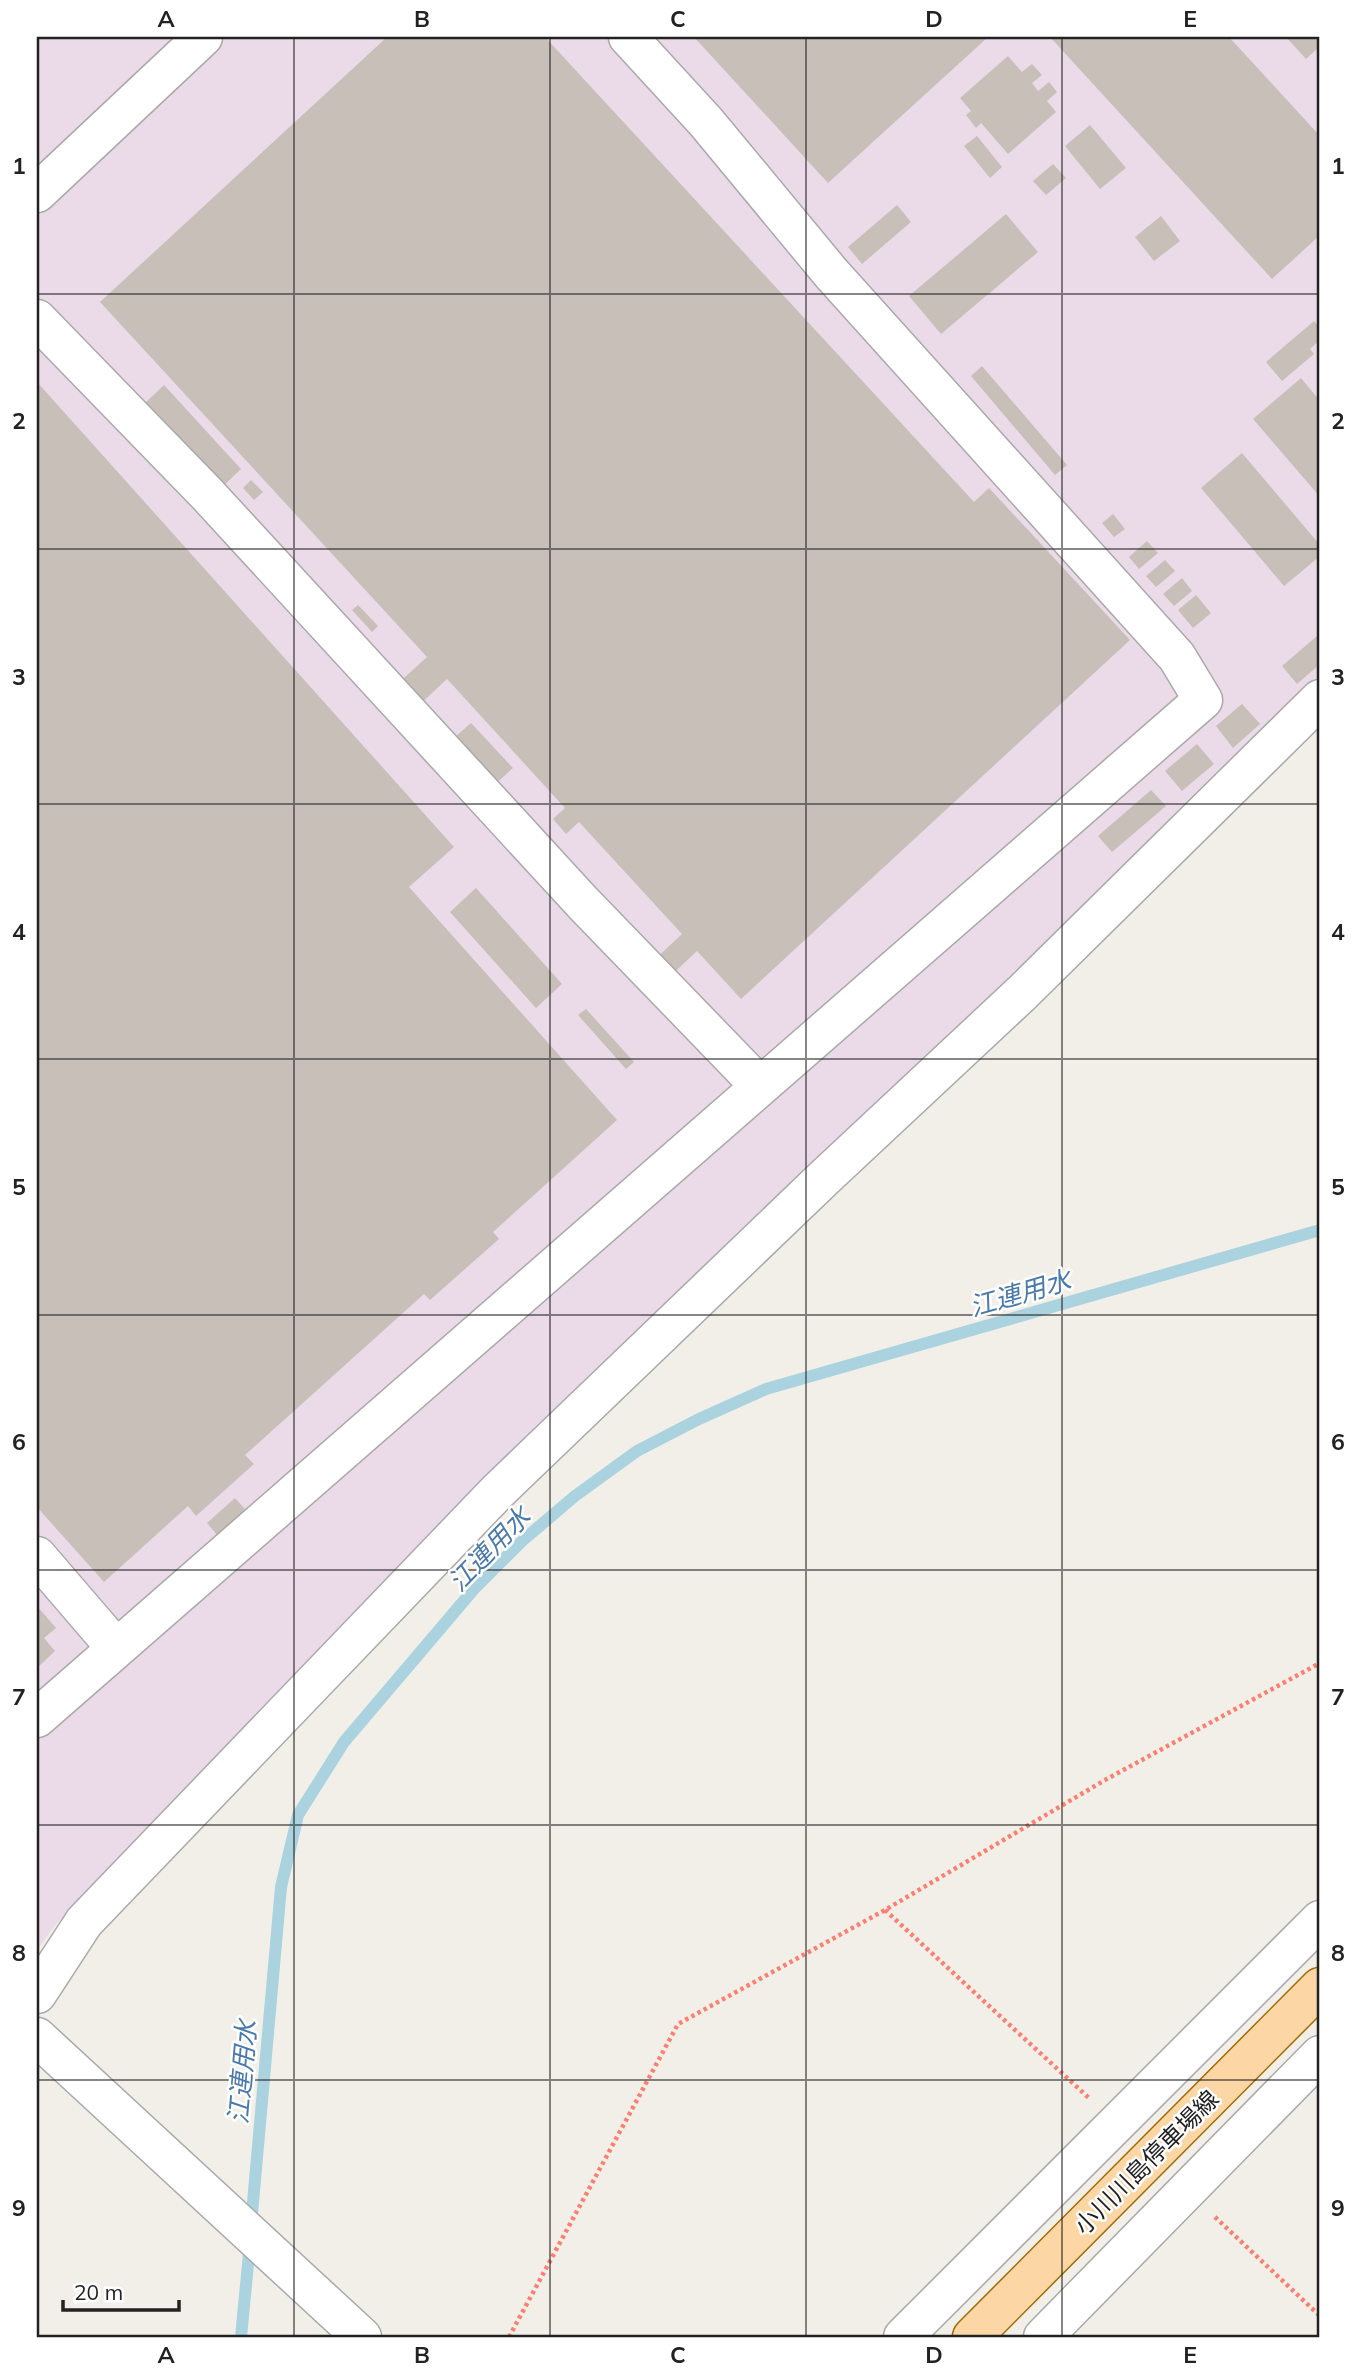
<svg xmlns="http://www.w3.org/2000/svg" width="1357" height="2374" viewBox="0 0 1357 2374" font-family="Mulish,'Noto Sans JP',sans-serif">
	<rect width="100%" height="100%" fill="#f2efe9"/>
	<path fill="#ebdbe8" d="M 37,37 L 1320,37 L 1320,689 L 648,1325 L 58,1922 L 37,1950 Z"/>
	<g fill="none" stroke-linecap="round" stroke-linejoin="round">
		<path stroke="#aad3df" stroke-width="12" d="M 251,2225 L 281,1887 L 298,1815 L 344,1742 L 474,1589 L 522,1541 L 575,1496 L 637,1451 L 699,1419 L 766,1389 L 1320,1230
			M 241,2337 L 250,2243"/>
	</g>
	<path fill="#c7bfb8" d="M 387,37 L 545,37 L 974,502 L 989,488 L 1130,640 L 741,999 L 697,951 L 663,983 L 648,966 L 682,934 L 579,822 L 566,834 L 553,819 L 565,808 L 447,679 L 415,709 L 394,687 L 427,657 L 100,302 Z
		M 694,37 L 988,37 L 828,183 Z
		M 1050,37 L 1229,37 L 1320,136 L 1320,235 L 1272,279 Z
		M 1286,37 L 1320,37 L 1320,46 L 1306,59 Z
		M 1008,56 L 1022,72 L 1032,64 L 1042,75 L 1032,83 L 1038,91 L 1049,82 L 1057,92 L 1047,101 L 1056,112 L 1008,154 L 981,123 L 976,128 L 966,115 L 971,111 L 960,98 Z
		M 1090,125 L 1126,168 L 1100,189 L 1065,146 Z
		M 977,136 L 1002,167 L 990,178 L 964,146 Z
		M 1053,164 L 1066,178 L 1046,195 L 1033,181 Z
		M 897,205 L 911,222 L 862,264 L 848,247 Z
		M 1006,214 L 1038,252 L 941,334 L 909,296 Z
		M 1161,216 L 1180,241 L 1154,261 L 1135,237 Z
		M 1314,321 L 1320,328 L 1320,340 L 1310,349 L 1314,354 L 1282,381 L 1266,362 Z
		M 982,366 L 1067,465 L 1055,475 L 971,376 Z
		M 1301,378 L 1320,401 L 1320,497 L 1253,419 Z
		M 37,382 L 454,847 L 409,887 L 617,1120 L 493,1232 L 499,1239 L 430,1300 L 424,1294 L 245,1455 L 254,1464 L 196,1516 L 188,1506 L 104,1582 L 37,1507 Z
		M 164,385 L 241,469 L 219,490 L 142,406 Z
		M 1242,453 L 1320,545 L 1320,556 L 1284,586 L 1201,488 Z
		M 251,480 L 263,492 L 254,500 L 243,488 Z
		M 1113,514 L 1125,529 L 1114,537 L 1102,523 Z
		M 1147,541 L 1158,553 L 1139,569 L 1129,557 Z
		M 1165,560 L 1175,571 L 1156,587 L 1146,576 Z
		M 1182,578 L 1192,591 L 1174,606 L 1163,594 Z
		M 1196,595 L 1211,613 L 1193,628 L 1178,610 Z
		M 358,605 L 378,626 L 372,632 L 352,610 Z
		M 1317,636 L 1320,640 L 1320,664 L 1297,684 L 1282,666 Z
		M 1242,704 L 1260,724 L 1233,748 L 1216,726 Z
		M 471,723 L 513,768 L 489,790 L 447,744 Z
		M 1197,744 L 1214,764 L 1182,791 L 1165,771 Z
		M 1151,790 L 1166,806 L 1112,852 L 1098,836 Z
		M 476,888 L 562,984 L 536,1008 L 450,912 Z
		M 586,1009 L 634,1062 L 626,1069 L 578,1015 Z
		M 235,1498 L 251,1516 L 223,1542 L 207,1523 Z
		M 37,1606 L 56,1628 L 44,1638 L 55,1651 L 37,1668 Z"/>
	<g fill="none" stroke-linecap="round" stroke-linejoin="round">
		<defs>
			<path id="minor" d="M 37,193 L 203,37
				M 37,319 L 208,495 L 583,903 L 760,1086
				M 37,1556 L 116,1648
				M 37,1718 L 1203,700 L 1177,657 L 831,273 L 706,122 L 628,37
				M 37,1994 L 84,1922 L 498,1491 L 824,1178 L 1022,993 L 1320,699
				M 37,2037 L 362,2337
				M 903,2337 L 1320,1920
				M 1043,2337 L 1320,2055"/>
			<path id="major" d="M 972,2337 L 1320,1987"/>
		</defs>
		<use href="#minor" stroke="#a9a9a9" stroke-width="41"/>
		<use href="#major" stroke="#a06b00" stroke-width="41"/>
		<path stroke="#fa8072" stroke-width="4.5" stroke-dasharray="3.5 3.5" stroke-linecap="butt" d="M 885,1910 L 1090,2099
			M 1215,2217 L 1320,2316
			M 509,2337 L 678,2024 L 885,1910 L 1105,1780 L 1320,1663"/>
		<use href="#minor" stroke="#fff" stroke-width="38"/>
		<use href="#major" stroke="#fcd6a4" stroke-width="38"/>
	</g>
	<path fill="none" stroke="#222" stroke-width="2" stroke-opacity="0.55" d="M 294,37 L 294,2337M 550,37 L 550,2337M 806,37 L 806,2337M 1062,37 L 1062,2337M 37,294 L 1320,294M 37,549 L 1320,549M 37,804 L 1320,804M 37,1059 L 1320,1059M 37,1315 L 1320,1315M 37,1570 L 1320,1570M 37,1825 L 1320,1825M 37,2080 L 1320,2080"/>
	<g text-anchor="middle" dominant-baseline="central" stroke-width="5" stroke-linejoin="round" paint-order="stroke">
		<g font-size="24" fill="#222" stroke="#fff">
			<text transform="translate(1146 2162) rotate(-45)">小川川島停車場線</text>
		</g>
		<g font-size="26" font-style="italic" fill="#4a7aab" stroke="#fff">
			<text transform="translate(1020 1293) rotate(-16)">江連用水</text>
			<text transform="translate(489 1549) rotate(-46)">江連用水</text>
			<text transform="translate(242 2072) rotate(-85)">江連用水</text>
		</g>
	</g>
	<rect width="1357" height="2374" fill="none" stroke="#ffffff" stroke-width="77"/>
	<path d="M63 2300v10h116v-10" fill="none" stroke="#222222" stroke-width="3.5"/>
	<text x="74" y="2300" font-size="21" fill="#222222" stroke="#ffffff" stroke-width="5" paint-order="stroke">20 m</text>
	<rect x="38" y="38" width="1280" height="2298" fill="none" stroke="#222" stroke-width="2.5"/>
	<g font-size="23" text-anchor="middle" font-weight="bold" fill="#222">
		<text x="166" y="27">A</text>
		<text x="422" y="27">B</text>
		<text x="678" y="27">C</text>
		<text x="934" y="27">D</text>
		<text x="1190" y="27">E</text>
		<text x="19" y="174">1</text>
		<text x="1338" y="174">1</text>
		<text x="19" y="429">2</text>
		<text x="1338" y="429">2</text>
		<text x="19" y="685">3</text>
		<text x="1338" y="685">3</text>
		<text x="19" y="940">4</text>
		<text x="1338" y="940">4</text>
		<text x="19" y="1195">5</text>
		<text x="1338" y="1195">5</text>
		<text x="19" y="1450">6</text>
		<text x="1338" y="1450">6</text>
		<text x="19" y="1705">7</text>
		<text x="1338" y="1705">7</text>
		<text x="19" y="1961">8</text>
		<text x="1338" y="1961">8</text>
		<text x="19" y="2216">9</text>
		<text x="1338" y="2216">9</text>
		<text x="166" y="2363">A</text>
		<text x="422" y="2363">B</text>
		<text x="678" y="2363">C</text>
		<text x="934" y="2363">D</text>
		<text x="1190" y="2363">E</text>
	</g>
</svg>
